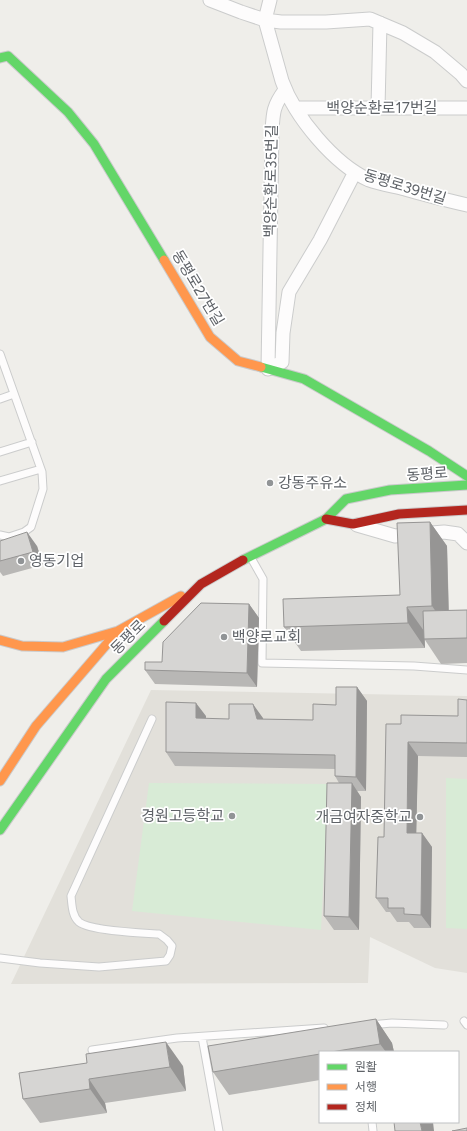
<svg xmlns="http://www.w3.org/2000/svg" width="467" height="1131" viewBox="0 0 467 1131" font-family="Figtree,'Noto Sans KR',sans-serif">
	<rect width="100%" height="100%" fill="#efeeea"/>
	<path fill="#e2e0da" d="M 151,690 L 467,696 L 467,973 L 435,968 L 370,937 L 368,983 L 11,984 Z"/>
	<path fill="#d8ebd6" d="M 446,778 L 467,779 L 467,929 L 446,928 Z
		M 149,783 L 328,784 L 321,930 L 132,911 Z"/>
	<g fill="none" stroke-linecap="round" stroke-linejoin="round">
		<defs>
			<path id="lane" d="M 0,354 L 42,472 L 43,489 L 31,527 L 24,532 L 9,537 L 0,535
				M 0,399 L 14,394
				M 0,452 L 32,442
				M 0,481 L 41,469
				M 250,556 L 263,579 L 262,663 L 414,666 L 467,670
				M 0,958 L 40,963 L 99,967 L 166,961 L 170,955 L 172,946 L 167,940 L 159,934 C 143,933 90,931 79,922 C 72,916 72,905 71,896 L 152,719
				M 464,1021 L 467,1025
				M 370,1025 L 392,1023 L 444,1025
				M 202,1037 L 219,1131
				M 92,1050 L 177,1038 L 324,1028
				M 372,1122 L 373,1131"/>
			<path id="street" d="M 210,0 L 241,12 L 265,20 L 281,22 L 326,22 L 370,19 L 403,33 L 435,52 L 461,74 L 467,81
				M 270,0 L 265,20 L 282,81 C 295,117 334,164 369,180 C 380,184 393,186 405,189 C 425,195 446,200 467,205
				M 285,90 C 273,106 273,113 272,132 L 268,369 L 282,362 L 283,333 L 289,292 L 320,240 L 355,172
				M 296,108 L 467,108
				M 378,108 L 380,23
				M 357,525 L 395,536 L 444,532 L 458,534 L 467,543"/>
			<path id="fast" d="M 0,58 L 8,56 L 68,112 L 94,144 L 164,260
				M 261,367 L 304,379 L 429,451 L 467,476
				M 243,560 L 326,519 L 346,499 L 390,490 L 467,485
				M 0,830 L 106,679 L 164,621"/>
			<path id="slow" d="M 164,260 L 210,337 L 238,361 L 261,367
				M 0,640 L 22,646 L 63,647 L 118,631 L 181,596
				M 0,781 L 36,726 L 118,631"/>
			<path id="jam" d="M 326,519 L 353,524 L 399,514 L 467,510
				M 164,621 L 201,584 L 243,560"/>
		</defs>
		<use href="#lane" stroke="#cbcccc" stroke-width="9"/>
		<use href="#street" stroke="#cbcccc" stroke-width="15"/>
		<use href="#fast" stroke="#cacacb" stroke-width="11"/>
		<use href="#slow" stroke="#cacacb" stroke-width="11"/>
		<use href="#jam" stroke="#cacacb" stroke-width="11"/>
		<use href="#lane" stroke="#fdfcfc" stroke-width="7"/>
		<use href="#street" stroke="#fdfcfc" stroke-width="13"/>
		<use href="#fast" stroke="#63d668" stroke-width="9"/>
		<use href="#slow" stroke="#ff974d" stroke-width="9"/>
		<use href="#jam" stroke="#b3261e" stroke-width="9"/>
	</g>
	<path fill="#b8b7b5" d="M 430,522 L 447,546 L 449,611 L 467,610 L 467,663 L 441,664 L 425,640 L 425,648 L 301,651 L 284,627 L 400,595 Z
		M 0,541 L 37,546 L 43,565 L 3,576 L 0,572 Z
		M 249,604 L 259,618 L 257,687 L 155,684 L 145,670 L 162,662 Z
		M 357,687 L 367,701 L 366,791 L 357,791 L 361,797 L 359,930 L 334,930 L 324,916 L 339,783 L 335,776 L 335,769 L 175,766 L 166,752 L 206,716 L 206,719 L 313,720 L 336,705 Z
		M 467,700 L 467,757 L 418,756 L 416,833 L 422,833 L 432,847 L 431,928 L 414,928 L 409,922 L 397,922 L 390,912 L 386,912 L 376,898 L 384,837 L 401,724 L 458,716 Z
		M 376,1019 L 392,1043 L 394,1052 L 320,1052 L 320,1080 L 229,1095 L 213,1072 Z
		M 183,1066 L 186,1091 L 105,1103 L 107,1113 L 40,1123 L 23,1099 L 19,1073 Z"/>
	<path fill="#969594" d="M 430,522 L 447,546 L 449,630 L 432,606 Z
		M 27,532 L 37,546 L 43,565 L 33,552 Z
		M 249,604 L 259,618 L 257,687 L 247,673 Z
		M 407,607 L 424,631 L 425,648 L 408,623 Z
		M 357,687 L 367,701 L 366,791 L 356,777 Z
		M 196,703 L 206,716 L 205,732 L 196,718 Z
		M 253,704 L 263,718 L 266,732 L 257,719 Z
		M 408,742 L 418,756 L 416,847 L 407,833 Z
		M 352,783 L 361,797 L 359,930 L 349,917 Z
		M 422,833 L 432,847 L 431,928 L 421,915 Z
		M 376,1019 L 392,1043 L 394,1052 L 386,1052 L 380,1044 Z
		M 166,1042 L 183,1066 L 186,1091 L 170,1067 Z
		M 89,1079 L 105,1103 L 107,1113 L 90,1089 Z
		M 420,1122 L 433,1122 L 434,1131 L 422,1131 Z"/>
	<path fill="#d6d5d3" stroke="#969594" d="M 430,522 L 432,606 L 407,607 L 408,623 L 284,627 L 283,599 L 400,595 L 397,523 Z
		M 27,532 L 33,552 L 0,561 L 0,541 Z
		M 201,603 L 249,604 L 247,673 L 145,670 L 145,662 L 162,662 L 163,642 Z
		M 467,610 L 467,638 L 424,639 L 423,611 Z
		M 336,687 L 357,687 L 356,777 L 335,776 L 335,755 L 166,752 L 166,702 L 196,703 L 196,718 L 229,719 L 229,704 L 253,704 L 257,719 L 313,720 L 313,704 L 336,705 Z
		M 458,699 L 467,700 L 467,743 L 408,742 L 407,833 L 422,833 L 421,915 L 404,914 L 404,908 L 388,908 L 388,898 L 376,898 L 378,837 L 384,837 L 386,724 L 401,724 L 401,715 L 458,716 Z
		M 327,783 L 352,783 L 349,917 L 324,916 Z
		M 376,1019 L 380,1044 L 331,1052 L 320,1052 L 320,1054 L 213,1072 L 208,1046 Z
		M 166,1042 L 170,1067 L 89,1079 L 90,1089 L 23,1099 L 19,1073 L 87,1063 L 86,1054 Z
		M 394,1122 L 420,1122 L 422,1131 L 395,1131 Z
		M 467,1128 L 467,1131 L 452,1131 Z"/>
	<g fill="#919496" stroke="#fff" stroke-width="1.5">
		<circle cx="270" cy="483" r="4"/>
		<circle cx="21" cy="561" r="4"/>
		<circle cx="224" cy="637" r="4"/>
		<circle cx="232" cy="816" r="4"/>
		<circle cx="420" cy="817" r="4"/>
	</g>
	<g text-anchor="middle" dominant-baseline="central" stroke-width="3.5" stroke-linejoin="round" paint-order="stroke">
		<g font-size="15" fill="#5f6368" stroke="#fff">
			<text x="382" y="108">백양순환로17번길</text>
			<text transform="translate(271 181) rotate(-89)">백양순환로35번길</text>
			<text transform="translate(405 187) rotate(17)">동평로39번길</text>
			<text transform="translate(198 288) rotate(59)">동평로27번길</text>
			<text transform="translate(427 474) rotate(-4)">동평로</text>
			<text transform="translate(128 637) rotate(-45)">동평로</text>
		</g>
		<g font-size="15" fill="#5f6368" stroke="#fff" text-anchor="start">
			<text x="278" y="483">강동주유소</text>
			<text x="29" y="561">영동기업</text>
			<text x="232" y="637">백양로교회</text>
			<text x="224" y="816" text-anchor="end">경원고등학교</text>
			<text x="412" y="817" text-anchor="end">개금여자중학교</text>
		</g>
	</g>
	<rect x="319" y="1051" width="140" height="72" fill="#ffffff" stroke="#bfc1c3"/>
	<rect x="327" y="1064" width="20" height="6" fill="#63d668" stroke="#bfc1c3"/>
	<text x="355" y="1071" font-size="12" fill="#5f6368">원활</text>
	<rect x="327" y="1084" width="20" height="6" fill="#ff974d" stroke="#bfc1c3"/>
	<text x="355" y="1091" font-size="12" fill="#5f6368">서행</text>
	<rect x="327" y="1104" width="20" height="6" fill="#b3261e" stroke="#bfc1c3"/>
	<text x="355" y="1111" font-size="12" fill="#5f6368">정체</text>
</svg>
